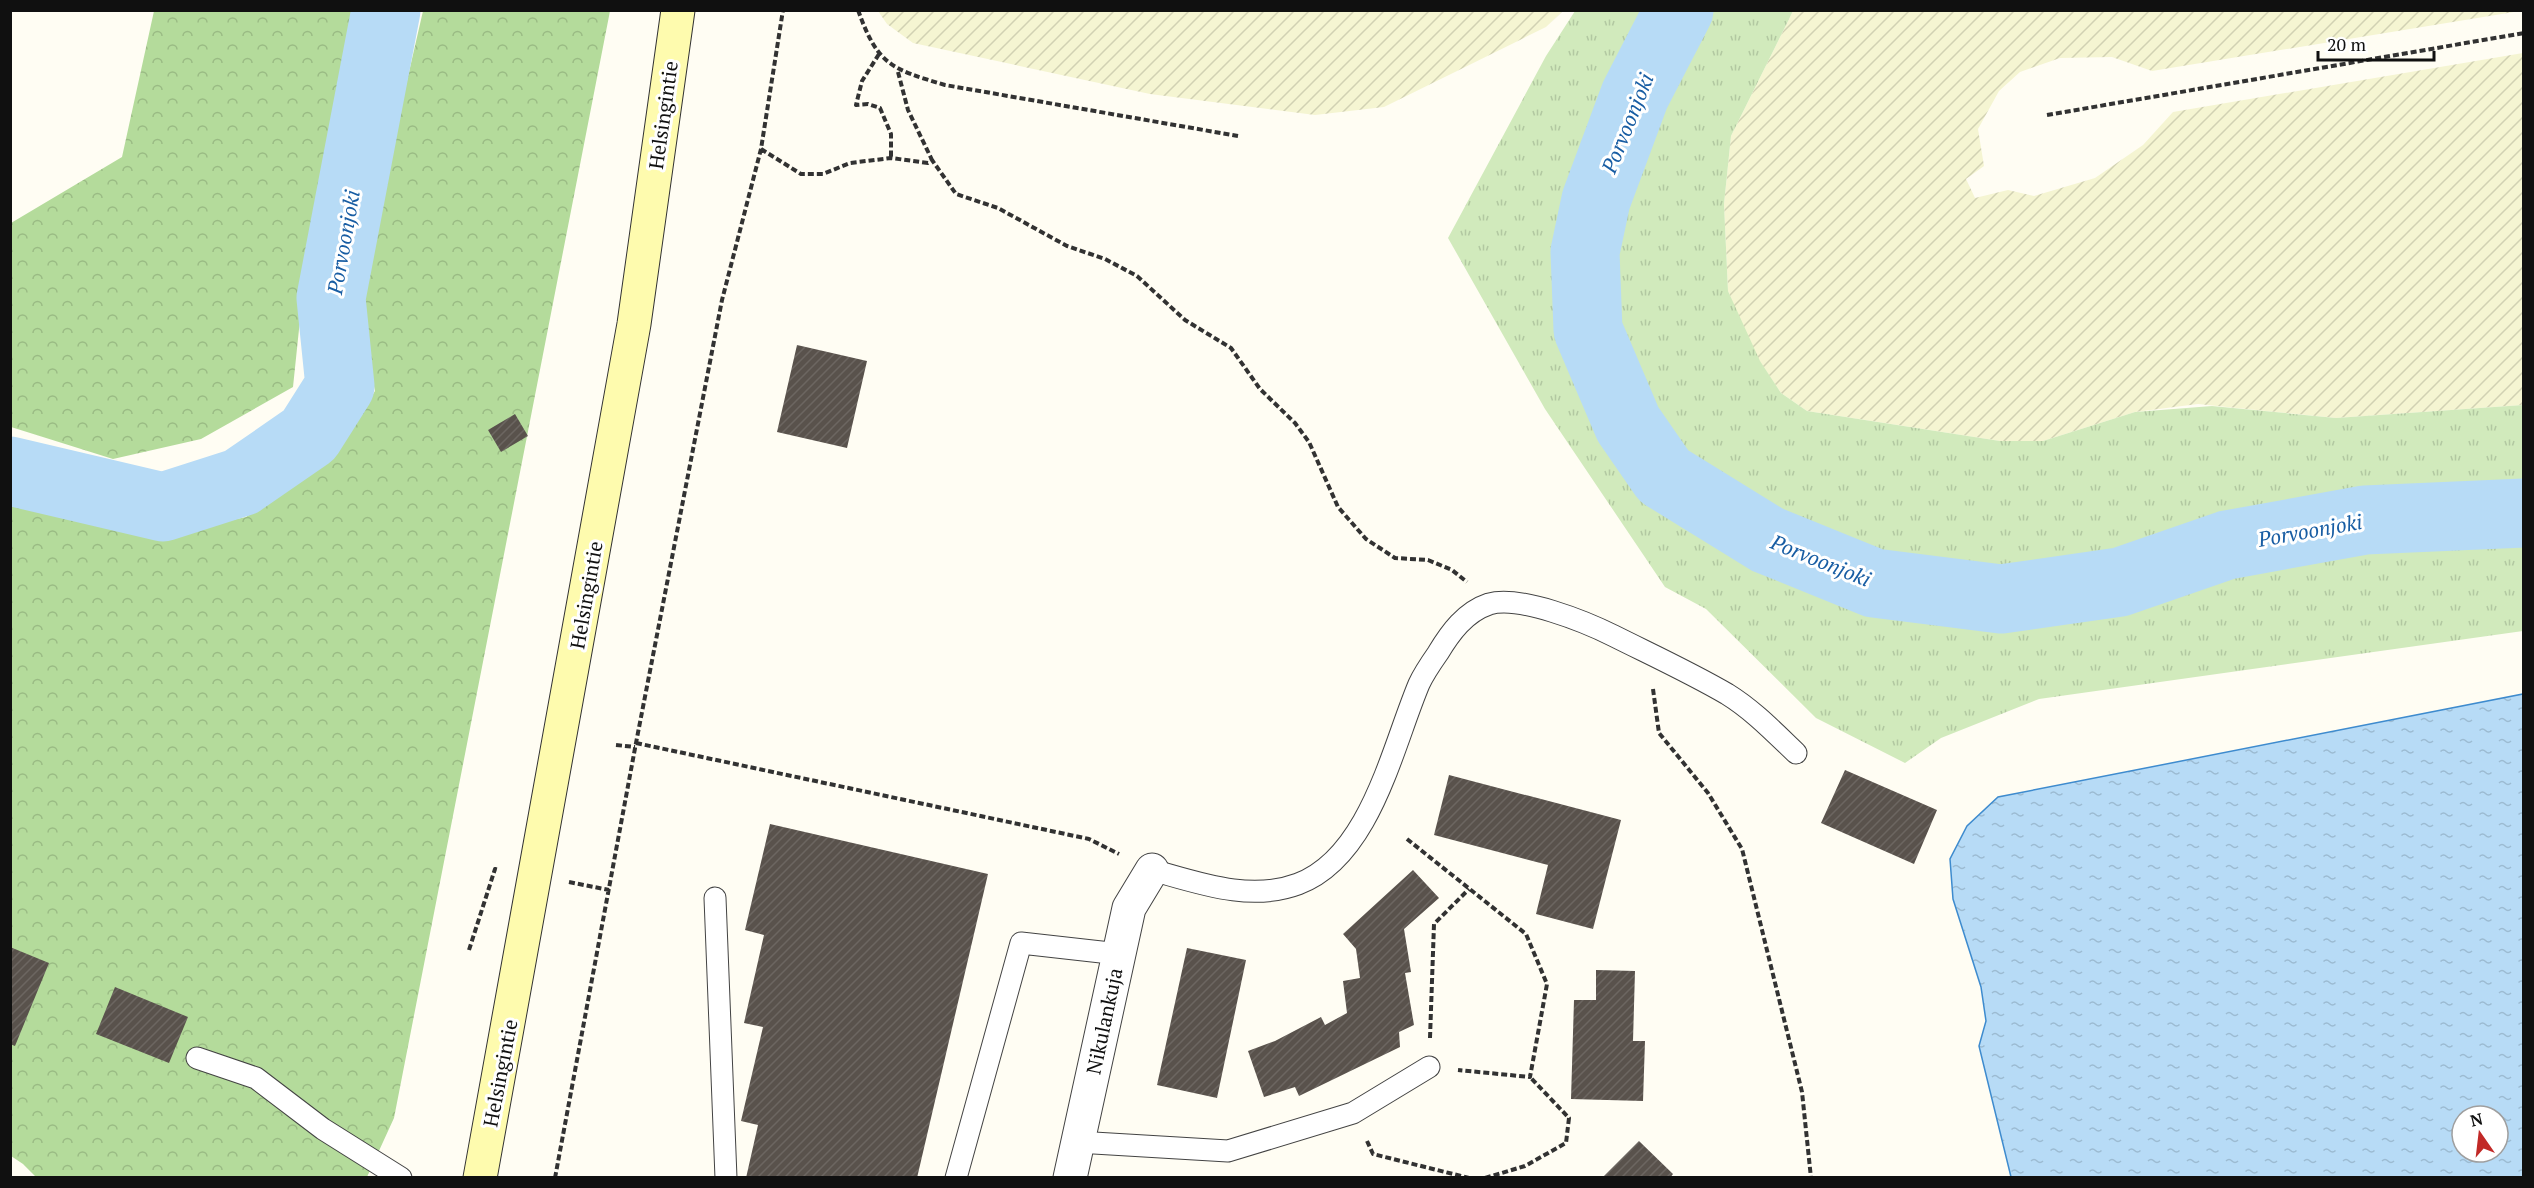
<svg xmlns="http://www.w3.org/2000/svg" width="2534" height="1188" viewBox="0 0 2534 1188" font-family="'PT Serif',serif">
	<defs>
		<pattern id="farmland-furrows" width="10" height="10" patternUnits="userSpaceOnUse" patternTransform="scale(1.5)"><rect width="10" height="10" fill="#f5f5d2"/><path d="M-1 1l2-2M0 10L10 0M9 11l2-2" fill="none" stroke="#d1d1b3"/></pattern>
		<pattern id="grass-tufts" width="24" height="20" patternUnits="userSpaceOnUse" patternTransform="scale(1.5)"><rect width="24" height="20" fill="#d1eabc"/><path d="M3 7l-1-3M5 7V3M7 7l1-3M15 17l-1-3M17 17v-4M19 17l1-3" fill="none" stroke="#b2c8a1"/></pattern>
		<pattern id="forest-crowns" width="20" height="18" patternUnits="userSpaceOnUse" patternTransform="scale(1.5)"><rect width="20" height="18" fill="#b4db9b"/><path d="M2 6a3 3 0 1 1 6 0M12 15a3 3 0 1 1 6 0" fill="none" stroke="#9abb84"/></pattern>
		<pattern id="water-ripples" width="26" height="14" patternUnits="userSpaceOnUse" patternTransform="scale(1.5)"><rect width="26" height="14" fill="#b7dbf6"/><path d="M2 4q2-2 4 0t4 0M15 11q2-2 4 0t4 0" fill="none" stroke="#9cbbd2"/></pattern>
		<pattern id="building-hatch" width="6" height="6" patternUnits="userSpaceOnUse" patternTransform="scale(1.5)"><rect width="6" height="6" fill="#59524c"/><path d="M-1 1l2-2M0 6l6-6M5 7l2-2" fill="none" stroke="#6c6661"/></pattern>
	</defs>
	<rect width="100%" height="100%" fill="#fffdf3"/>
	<path fill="url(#farmland-furrows)" d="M 878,11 L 1563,11 L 1546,27 L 1384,107 L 1315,115 L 1150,94 L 913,43 L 887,24 Z
		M 1793,11 L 2520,11 L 2152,71 L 2112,57 L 2060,58 L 2020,72 L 1999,91 L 1978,129 L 1984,166 L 1966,179 L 1975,198 L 2008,190 L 2034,196 L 2095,178 L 2143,145 L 2173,112 L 2523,53 L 2523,405 L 2336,418 L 2198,404 L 2135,412 L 2043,441 L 2000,441 L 1807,411 L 1781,393 L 1752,350 L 1728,291 L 1724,204 L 1731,136 Z"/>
	<path fill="url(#grass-tufts)" d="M 1575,11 L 1793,11 L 1731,136 L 1724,204 L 1728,291 L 1760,361 L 1781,393 L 1807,411 L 2000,441 L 2043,441 L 2135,412 L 2212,406 L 2336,418 L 2523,405 L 2523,631 L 2039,699 L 1941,738 L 1905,763 L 1816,718 L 1706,609 L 1665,587 L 1545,409 L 1448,238 L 1546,56 Z"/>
	<path fill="url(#forest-crowns)" d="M 154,11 L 353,11 L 301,310 L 293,387 L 201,439 L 113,459 L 11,427 L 11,223 L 122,157 Z
		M 423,11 L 610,11 L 394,1118 L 367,1177 L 36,1177 L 23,1164 L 11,1156 L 10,501 L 161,535 L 246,517 L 334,455 L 375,391 L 356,303 Z"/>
	<path fill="url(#water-ripples)" stroke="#3e8bce" stroke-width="1.5" fill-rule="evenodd" d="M 2523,694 L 2523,1177 L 2011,1177 L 1979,1046 L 1986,1021 L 1981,987 L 1953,899 L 1950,859 L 1967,826 L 1998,797 ZM 2462,1116 L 2498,1116 L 2498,1152 L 2462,1152 Z"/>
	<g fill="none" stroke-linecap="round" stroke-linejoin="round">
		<path stroke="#b7dbf6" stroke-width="69" d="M 1679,10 L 1635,95 L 1596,200 L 1585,252 L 1588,330 L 1628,424 L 1664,476 L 1768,540 L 1874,583 L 2001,599 L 2120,582 L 2227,545 L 2365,520 L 2524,513
			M 10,471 L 163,507 L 241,482 L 309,435 L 340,386 L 331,298 L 386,10"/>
	</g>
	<path fill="url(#building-hatch)" d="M 797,345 L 867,361 L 847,448 L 777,432 Z
		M 515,414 L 528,436 L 501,452 L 488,430 Z
		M 1845,770 L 1937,810 L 1914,864 L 1821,823 Z
		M 1449,775 L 1621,820 L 1593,929 L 1536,914 L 1548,865 L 1434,835 Z
		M 770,824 L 988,874 L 917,1178 L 746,1178 L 758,1125 L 741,1121 L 763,1027 L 744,1023 L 764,935 L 745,930 Z
		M 1413,870 L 1439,898 L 1404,929 L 1411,972 L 1405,973 L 1414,1025 L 1399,1032 L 1400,1047 L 1299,1096 L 1295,1087 L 1264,1097 L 1248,1051 L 1275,1041 L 1321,1017 L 1325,1025 L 1347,1013 L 1343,981 L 1360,978 L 1356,949 L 1343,934 Z
		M 10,947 L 49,963 L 15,1046 L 10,1044 Z
		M 1187,948 L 1246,960 L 1217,1098 L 1157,1085 Z
		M 1596,970 L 1635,971 L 1633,1041 L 1645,1041 L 1643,1101 L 1571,1099 L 1574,1000 L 1596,1000 Z
		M 115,987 L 188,1017 L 169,1063 L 96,1034 Z
		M 1639,1141 L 1673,1174 L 1670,1178 L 1602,1178 Z"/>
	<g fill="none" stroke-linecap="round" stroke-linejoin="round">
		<defs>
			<path id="service" d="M 1152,870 C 1199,883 1250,902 1298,884 C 1370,857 1392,748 1419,684 C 1424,673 1431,663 1438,653 C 1450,633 1465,612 1489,604 C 1520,595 1586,622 1614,636 C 1652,655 1691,673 1727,694 C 1753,710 1774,732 1796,753
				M 715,898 L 726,1178
				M 197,1058 L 256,1078 L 323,1129 L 401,1178
				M 1077,1142 L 1228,1151 L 1353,1113 L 1429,1067
				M 956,1178 L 1021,943 L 1119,954"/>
			<path id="minor" d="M 1070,1178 L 1129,908 L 1152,870"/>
			<path id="secondary" d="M 480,1178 L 634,324 L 678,10"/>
		</defs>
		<use href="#service" stroke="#434343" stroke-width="23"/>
		<use href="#minor" stroke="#434343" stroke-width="35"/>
		<use href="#secondary" stroke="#323232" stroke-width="35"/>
		<path stroke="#323232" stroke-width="4" stroke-dasharray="6 3" stroke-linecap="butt" d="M 858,10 C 878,66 892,69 945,85 L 1238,136
			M 879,54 L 862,81 L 856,105 L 868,104 L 880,108 L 891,134 L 891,158
			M 898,72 L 908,110 L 932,160
			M 2047,115 L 2524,33
			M 761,149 L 801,174 L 823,174 L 850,163 L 891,158 L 928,163 L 932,160 L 956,194 L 998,208 L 1067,246 L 1105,259 L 1137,276 L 1185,320 L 1231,348 L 1260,389 L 1295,423 L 1309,442 L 1338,507 L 1366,539 L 1395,558 L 1428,560 L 1452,570 L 1467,582
			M 1653,689 L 1659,733 L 1708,793 L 1742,849 L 1802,1092 L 1811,1178
			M 636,743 L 1089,839 L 1119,854
			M 616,745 L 635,747
			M 1407,839 L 1526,934 L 1547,984 L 1530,1077 L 1458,1070
			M 569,882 L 609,890
			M 469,950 L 495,869 L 499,870
			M 1430,1038 L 1434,924 L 1469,889
			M 1367,1141 L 1373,1154 L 1469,1178
			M 555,1178 L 636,743 L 722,300 L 761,149 L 783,10
			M 1485,1178 L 1525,1166 L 1566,1143 L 1569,1118 L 1530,1077"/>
		<use href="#service" stroke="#fff" stroke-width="21"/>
		<use href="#minor" stroke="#fff" stroke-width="33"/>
		<use href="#secondary" stroke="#fefbae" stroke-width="33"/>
	</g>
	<g text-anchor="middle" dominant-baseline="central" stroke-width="6" stroke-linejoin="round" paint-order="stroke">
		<g font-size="20" fill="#101010" stroke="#fff">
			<text transform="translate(663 115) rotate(-82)">Helsingintie</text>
			<text transform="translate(586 595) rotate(-80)">Helsingintie</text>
			<text transform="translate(1104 1021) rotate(-78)">Nikulankuja</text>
			<text transform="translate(500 1073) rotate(-79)">Helsingintie</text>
		</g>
		<g font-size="21" font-style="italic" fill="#185da3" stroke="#fff">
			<text transform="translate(1627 123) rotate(-68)">Porvoonjoki</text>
			<text transform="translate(343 242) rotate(-80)">Porvoonjoki</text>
			<text transform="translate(2310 530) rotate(-10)">Porvoonjoki</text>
			<text transform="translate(1821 560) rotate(22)">Porvoonjoki</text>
		</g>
	</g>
	<rect width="2534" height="1188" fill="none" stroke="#101010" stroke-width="24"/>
	<g transform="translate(2480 1134) rotate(346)"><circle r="28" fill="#ffffff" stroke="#9f9f9f" stroke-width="1.5"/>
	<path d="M0-4.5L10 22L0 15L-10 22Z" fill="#c12927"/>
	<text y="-9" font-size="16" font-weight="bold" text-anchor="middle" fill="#101010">N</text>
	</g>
	<path d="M2318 51v9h116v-9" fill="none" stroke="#101010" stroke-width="3"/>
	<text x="2327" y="51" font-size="18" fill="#101010" stroke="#ffffff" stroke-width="4.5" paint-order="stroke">20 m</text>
</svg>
